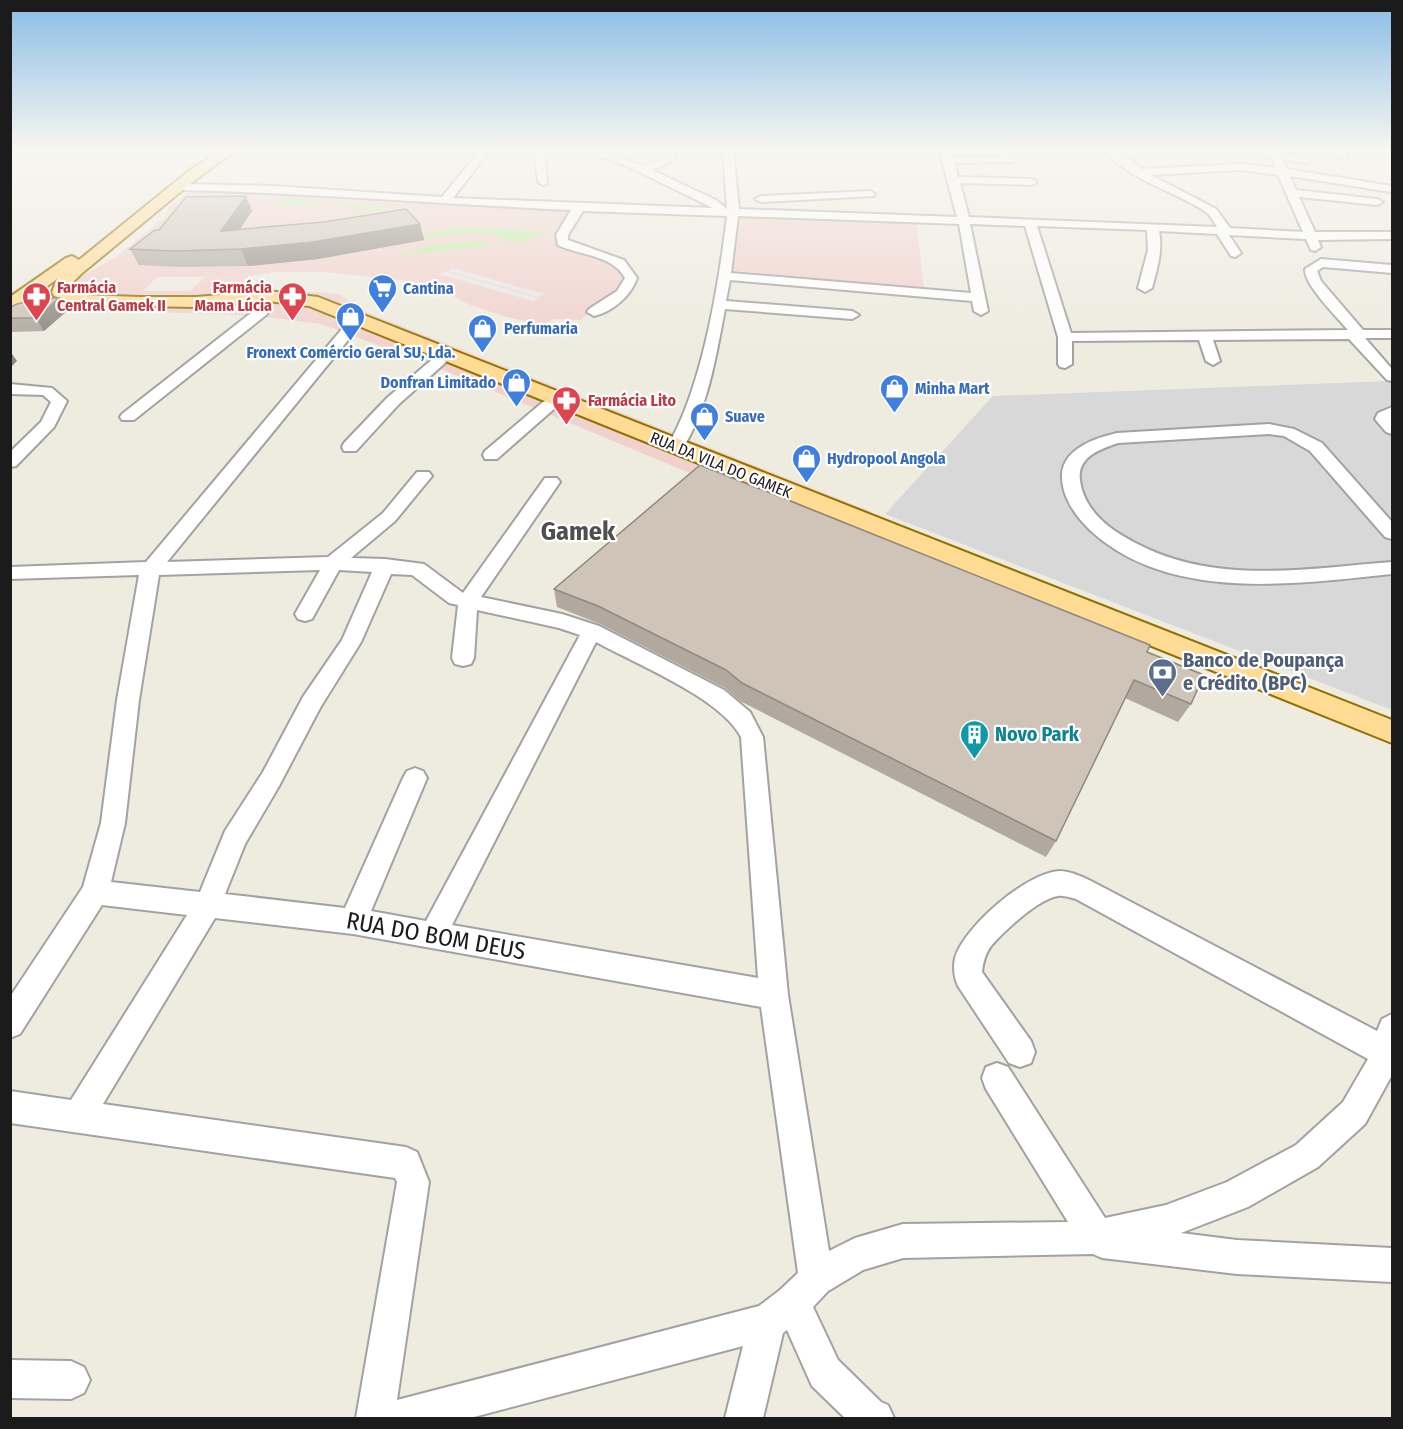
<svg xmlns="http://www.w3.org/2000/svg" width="1403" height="1429" viewBox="0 0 1403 1429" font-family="'Fira Sans Condensed',sans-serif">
	<rect width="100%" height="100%" fill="#eeebdf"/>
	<path fill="#d9d8d8" d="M 1392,381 L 1392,710 L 885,514 L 993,396 Z"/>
	<path fill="#f1d1cc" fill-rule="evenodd" d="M 190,190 L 369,196 L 428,203 L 570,211 L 556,245 L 606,260 L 623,268 L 629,279 L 581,320 L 554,319 L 543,325 L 503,316 L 468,304 L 428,283 L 324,272 L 274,272 L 249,276 L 233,290 L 286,290 L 338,294 L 368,313 L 872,512 L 845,538 L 424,362 L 321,324 L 250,315 L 44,309 L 67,291 L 84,291 L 75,285 L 79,278 L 116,257 L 165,217 L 168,208 ZM 157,277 L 205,277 L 190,291 L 143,291 Z
		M 737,213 L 916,221 L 924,289 L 728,270 Z"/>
	<path fill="#beee9f" d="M 286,198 L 318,203 L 383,206 L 386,210 C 368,215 348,205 329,204 C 311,203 293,206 275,207 L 280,199 Z
		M 460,227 L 542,232 C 536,240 521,242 511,242 C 505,241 500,236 494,235 C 469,230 441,236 417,241 L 414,237 Z
		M 474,241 L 495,245 L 395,256 L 433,245 Z"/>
	<path fill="#e7e7e7" d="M 453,268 L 544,294 L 539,297 L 448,271 Z
		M 444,271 L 538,298 L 533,301 L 439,274 Z"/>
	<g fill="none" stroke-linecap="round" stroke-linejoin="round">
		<defs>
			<path id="minor" d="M 159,149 L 210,149 L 211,150 L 206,153 L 164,152 Z
				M 481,149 L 491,149 L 453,198 L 713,208 L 627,166 L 579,149 L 593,149 L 643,166 L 668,155 L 676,155 L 676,159 L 652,170 L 716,200 L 727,209 L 723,149 L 733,149 L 739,209 L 957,217 L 939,149 L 949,149 L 953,157 L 1001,157 L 997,149 L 1007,149 L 1013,160 L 1012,162 L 955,163 L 958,177 L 1032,179 L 1037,182 L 1032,185 L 960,183 L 969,217 L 1217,227 C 1214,222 1211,216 1206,212 C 1177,192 1124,178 1104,149 L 1114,149 L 1142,169 L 1240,164 L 1276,168 L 1273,157 L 1239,151 L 1238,149 L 1258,149 L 1309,158 L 1309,162 L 1305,163 L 1282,159 L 1287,169 L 1392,186 L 1391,192 L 1290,176 L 1296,190 L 1377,199 L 1383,202 L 1377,205 L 1299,197 L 1315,232 L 1392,232 L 1392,239 L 1318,240 L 1321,247 L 1315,251 L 1311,250 L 1306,239 L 1229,235 L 1241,253 L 1235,257 L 1231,256 L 1217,234 L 1159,231 C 1163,251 1157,269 1152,288 L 1145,292 L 1138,288 L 1148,250 L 1147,230 L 1037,226 L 1071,333 L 1348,330 C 1337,317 1304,285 1305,269 L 1321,259 L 1392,265 L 1392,273 L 1323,267 L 1317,271 L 1321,281 L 1363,330 L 1392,330 L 1392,338 L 1365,338 L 1392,369 L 1392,381 L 1387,380 L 1349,339 L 1213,340 L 1220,361 L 1213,365 L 1206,361 L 1199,340 L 1072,341 L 1072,364 L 1065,368 L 1060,367 L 1058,364 L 1058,337 L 1025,226 L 970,224 L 988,311 L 981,315 L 974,311 L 972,301 L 730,280 L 726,301 L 852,311 L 859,315 L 852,319 L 725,309 C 716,356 708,410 681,451 L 675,452 L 667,447 C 702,389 719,283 727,216 L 583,211 L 568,235 L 568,240 L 624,260 L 637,278 C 631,296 612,312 594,316 L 587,312 L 589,309 L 617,291 L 625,278 C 612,254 580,256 558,245 L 556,235 L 571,210 C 441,204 311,193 180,190 L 175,187 L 180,184 L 274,186 L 442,197 ZM 1240,170 L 1278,175 L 1303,232 L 1230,228 L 1216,209 L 1151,175 ZM 738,216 L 959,224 L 971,293 L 731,273 Z
				M 534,149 L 544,149 L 547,184 L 543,185 L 538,182 Z
				M 1339,149 L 1349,149 L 1346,159 L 1337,157 Z
				M 870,191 L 875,194 L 874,196 L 761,202 L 755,199 L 761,196 Z
				M 261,308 L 268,312 L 266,315 L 134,420 L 122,420 L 120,417 L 122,414 L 256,309 Z
				M 352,322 L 359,326 L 357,329 L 167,562 L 328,557 L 383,513 L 417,472 L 429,472 L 432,476 L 395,521 L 351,558 L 385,559 L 424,564 L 463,593 L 545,478 L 557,478 L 560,482 L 481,597 L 562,614 L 599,626 L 724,690 L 750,712 L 763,737 L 788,995 L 829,1251 L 855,1238 L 903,1224 L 1068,1222 L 986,1089 L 982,1078 L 986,1067 L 997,1063 L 1008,1067 L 1105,1218 L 1166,1205 L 1227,1182 L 1296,1145 L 1343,1102 L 1368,1059 L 1076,899 C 1071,898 1064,895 1058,896 C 1038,899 1004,931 991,946 C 985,954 983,963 982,972 L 1031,1041 L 1035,1052 L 1031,1063 L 1020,1067 L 1009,1063 L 958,986 C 954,977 953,968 955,958 C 964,927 1027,872 1060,871 C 1069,871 1083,877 1091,881 L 1377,1031 L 1382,1019 L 1392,1014 L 1392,1075 L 1365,1124 L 1318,1167 L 1248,1207 L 1181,1233 L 1237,1240 L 1392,1248 L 1392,1282 L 1237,1274 L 1102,1258 L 1093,1254 L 903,1258 L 863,1270 L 828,1291 L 813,1307 L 838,1360 L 881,1402 L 888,1405 L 894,1418 L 845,1418 L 812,1386 L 787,1330 L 783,1333 L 763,1418 L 725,1418 L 743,1346 L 470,1418 L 356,1418 L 397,1182 L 395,1178 L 10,1123 L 10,1091 L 71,1100 L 187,915 L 102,905 L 20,1034 L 10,1038 L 10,997 L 83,887 L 101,823 L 117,700 L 139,575 L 10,579 L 10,567 L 146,562 L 347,323 ZM 320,570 L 295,614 L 298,619 L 305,621 L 312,619 L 339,570 L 372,572 L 342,640 L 303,697 L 263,772 L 225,831 L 200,892 L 111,882 L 125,823 L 139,700 L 159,575 ZM 391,574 L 412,575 L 449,603 L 458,605 L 452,658 L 455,664 L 463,666 L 471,664 L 474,658 L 477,610 L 559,628 L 580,635 L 426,921 L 371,911 L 427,778 L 423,771 L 415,768 L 407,771 L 403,778 L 345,908 L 225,894 L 245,844 L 279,786 L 320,708 L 361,642 ZM 596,642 C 636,664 721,698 741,737 L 758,978 L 452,925 ZM 215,918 L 353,934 L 761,1007 L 798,1273 L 780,1290 L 759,1306 L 397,1400 L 429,1182 L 417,1152 L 406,1147 L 103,1104 Z
				M 440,356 L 445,357 L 447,360 L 445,363 L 399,404 L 356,451 L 344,451 L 342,447 L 344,443 L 387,398 L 435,357 Z
				M 10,384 L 52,388 L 67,401 L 54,427 L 16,466 L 10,467 L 10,452 L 41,422 L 51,402 L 43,395 L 10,394 Z
				M 549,400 L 557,405 L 555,408 L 497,459 L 485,459 L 483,455 L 485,451 L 543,402 Z
				M 1392,407 L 1392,434 L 1386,432 L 1375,419 L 1378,413 Z
				M 1269,424 L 1294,429 L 1322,443 L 1392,522 L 1392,539 L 1385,537 L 1310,451 L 1284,436 L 1269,434 L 1118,443 C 1100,449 1077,457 1080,480 C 1083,505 1102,524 1123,536 C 1206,587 1300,569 1392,562 L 1392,574 C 1296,584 1168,603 1090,530 C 1075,516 1061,495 1062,474 C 1064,448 1096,438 1117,433 Z
				M 10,1360 L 71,1361 L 84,1367 L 90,1380 L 84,1393 L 71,1399 L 10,1398 Z"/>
			<path id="major" d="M 223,149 L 237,149 L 190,184 L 81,274 L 71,284 L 69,290 L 84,295 L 140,297 L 196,297 L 268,291 L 318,297 L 1392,720 L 1392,743 L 309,306 L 268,301 L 196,307 L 82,305 L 54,296 L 52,292 L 57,279 L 16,309 L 10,310 L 10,297 L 66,258 L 72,256 L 79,260 L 190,170 Z"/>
		</defs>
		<use href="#minor" stroke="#a2a2a2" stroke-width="4"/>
		<use href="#major" stroke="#927000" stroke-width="4"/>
		<use href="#minor" fill="#fff" fill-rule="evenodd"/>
		<use href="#major" fill="#ffdb93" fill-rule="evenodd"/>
	</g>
	<path fill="#b1a99e" d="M 252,211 L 240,229 L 420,224 L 424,240 L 318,259 L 248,266 L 181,267 L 139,265 L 130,249 L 159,230 Z
		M 10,307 L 67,311 L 44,331 L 10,332 Z
		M 554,589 L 1147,652 L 1191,704 L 1178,722 L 1125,698 L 1056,841 L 1046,857 L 740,701 L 725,688 L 600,624 L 557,607 Z"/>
	<path fill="#908981" d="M 246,196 L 252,211 L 228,247 L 221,231 Z
		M 420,224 L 424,240 L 318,259 L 248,266 L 241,249 Z
		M 59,298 L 67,311 L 44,331 L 36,318 Z
		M 10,351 L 17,361 L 10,368 Z"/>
	<path fill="#cec4b8" stroke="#908981" stroke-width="1.5" d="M 246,196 L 221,231 L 324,222 L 406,209 L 420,224 L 313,242 L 241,249 L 173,251 L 130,249 L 155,230 L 159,230 L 186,197 Z
		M 59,298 L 36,318 L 10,318 L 10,307 L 17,304 L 38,299 Z
		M 700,465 L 1150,645 L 1147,652 L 1204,675 L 1191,704 L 1134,680 L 1056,841 L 742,683 L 726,670 L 598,606 L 554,589 Z"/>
	<linearGradient id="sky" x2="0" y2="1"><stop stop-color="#89bde5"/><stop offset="0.43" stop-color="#f7f6f1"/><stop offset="1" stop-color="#f7f6f1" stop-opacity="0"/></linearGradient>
	<rect width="1403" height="349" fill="url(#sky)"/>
	<defs>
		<symbol id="supermarket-pin" viewBox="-11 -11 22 30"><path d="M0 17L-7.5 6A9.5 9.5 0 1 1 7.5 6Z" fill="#3f7fe0" stroke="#fff"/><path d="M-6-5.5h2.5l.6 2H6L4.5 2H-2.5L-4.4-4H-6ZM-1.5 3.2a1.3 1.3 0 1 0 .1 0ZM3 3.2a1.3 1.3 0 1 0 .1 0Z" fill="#fff"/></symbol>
		<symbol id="pharmacy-pin" viewBox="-11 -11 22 30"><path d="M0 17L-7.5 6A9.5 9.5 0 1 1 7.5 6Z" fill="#e0444e" stroke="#fff"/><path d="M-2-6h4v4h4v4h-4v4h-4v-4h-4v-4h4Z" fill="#fff"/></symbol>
		<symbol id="shop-pin" viewBox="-11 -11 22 30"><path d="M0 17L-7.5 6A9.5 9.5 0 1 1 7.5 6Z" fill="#3f7fe0" stroke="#fff"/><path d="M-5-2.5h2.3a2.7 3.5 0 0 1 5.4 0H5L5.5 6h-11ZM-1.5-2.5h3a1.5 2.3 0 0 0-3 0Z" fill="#fff"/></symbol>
		<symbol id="bank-pin" viewBox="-11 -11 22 30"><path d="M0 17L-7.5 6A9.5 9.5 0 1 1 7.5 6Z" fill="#5c6f8a" stroke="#fff"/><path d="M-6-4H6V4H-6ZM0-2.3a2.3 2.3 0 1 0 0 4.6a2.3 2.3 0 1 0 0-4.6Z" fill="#fff"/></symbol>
		<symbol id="building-pin" viewBox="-11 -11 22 30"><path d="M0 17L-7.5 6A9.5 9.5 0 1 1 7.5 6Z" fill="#0f9aa8" stroke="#fff"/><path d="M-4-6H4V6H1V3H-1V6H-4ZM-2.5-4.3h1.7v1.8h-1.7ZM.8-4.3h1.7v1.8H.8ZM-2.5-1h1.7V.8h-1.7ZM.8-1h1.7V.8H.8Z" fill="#fff"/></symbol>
	</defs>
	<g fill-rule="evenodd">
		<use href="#supermarket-pin" x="366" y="272" width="33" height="45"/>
		<use href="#pharmacy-pin" x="20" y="280" width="33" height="45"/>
		<use href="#pharmacy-pin" x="276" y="280" width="33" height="45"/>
		<use href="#shop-pin" x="334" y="300" width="33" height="45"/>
		<use href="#shop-pin" x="466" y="312" width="33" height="45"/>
		<use href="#shop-pin" x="500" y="366" width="33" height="45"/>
		<use href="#shop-pin" x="878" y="372" width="33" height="45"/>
		<use href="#pharmacy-pin" x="550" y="384" width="33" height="45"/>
		<use href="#shop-pin" x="688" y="400" width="33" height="45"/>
		<use href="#shop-pin" x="790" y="442" width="33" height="45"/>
		<use href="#bank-pin" x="1146" y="656" width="33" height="45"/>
		<use href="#building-pin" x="958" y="718" width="33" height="45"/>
	</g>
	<g text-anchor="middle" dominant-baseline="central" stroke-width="4.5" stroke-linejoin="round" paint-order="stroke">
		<g font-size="16" font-weight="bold" fill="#be3a42" stroke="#fff" text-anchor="start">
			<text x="57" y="287">Farmácia<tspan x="57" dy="18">Central Gamek II</tspan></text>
			<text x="272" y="287" text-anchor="end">Farmácia<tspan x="272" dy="18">Mama Lúcia</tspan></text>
			<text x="588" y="400">Farmácia Lito</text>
		</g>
		<g font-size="16" font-weight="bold" fill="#366cbe" stroke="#fff" text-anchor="start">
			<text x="403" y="288">Cantina</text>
			<text x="504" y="328">Perfumaria</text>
			<text x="351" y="352" text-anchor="middle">Fronext Comércio Geral SU, Lda.</text>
			<text x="496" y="382" text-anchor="end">Donfran Limitado</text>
			<text x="915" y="388">Minha Mart</text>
			<text x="725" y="416">Suave</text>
			<text x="827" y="458">Hydropool Angola</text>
		</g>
		<g font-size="16" fill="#1b1b1b" stroke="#fff">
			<text transform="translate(721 465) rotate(22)">RUA DA VILA DO GAMEK</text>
		</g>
		<g font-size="20" font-weight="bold" fill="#4e5e75" stroke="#fff" text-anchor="start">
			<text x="1183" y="660">Banco de Poupança<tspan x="1183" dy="23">e Crédito (BPC)</tspan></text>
		</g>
		<g font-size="20" font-weight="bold" fill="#0d838f" stroke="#fff" text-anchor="start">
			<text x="995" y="734">Novo Park</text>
		</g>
		<g font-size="24" fill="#1b1b1b" stroke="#fff">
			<text transform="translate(436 936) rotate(10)">RUA DO BOM DEUS</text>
		</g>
		<g font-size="26" font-weight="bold" fill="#4e4e4e" stroke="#fff">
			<text x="578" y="531">Gamek</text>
		</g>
	</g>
	<rect width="1403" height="1429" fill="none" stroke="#1b1b1b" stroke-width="24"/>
</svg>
